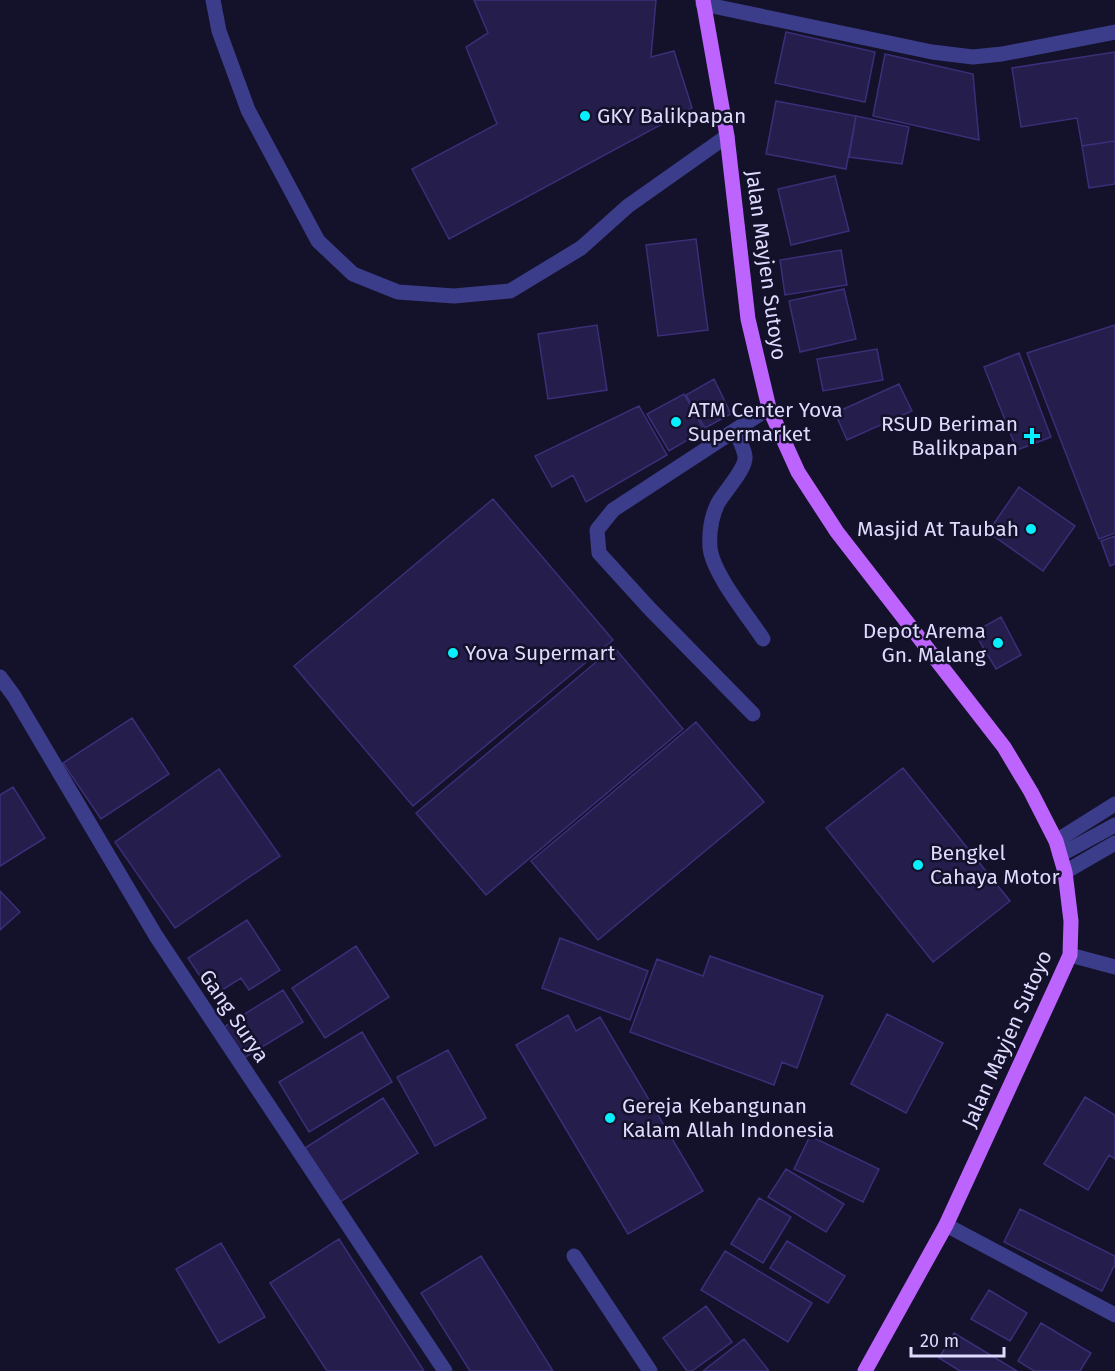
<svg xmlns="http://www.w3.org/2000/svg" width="1115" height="1371" viewBox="0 0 1115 1371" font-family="'Fira Sans',sans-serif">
	<rect width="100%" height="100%" fill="#14112b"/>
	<path fill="#251d4c" stroke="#3a2f78" stroke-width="1.5" d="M 474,0 L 656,0 L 651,57 L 674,51 L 692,108 L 449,239 L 412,169 L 497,124 L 466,47 L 488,33 Z
		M 786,32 L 875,52 L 865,102 L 775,83 Z
		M 1115,52 L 1115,141 L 1082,146 L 1077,118 L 1021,127 L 1012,68 Z
		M 885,54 L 973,74 L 979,140 L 873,116 Z
		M 776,101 L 856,116 L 846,169 L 766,154 Z
		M 856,116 L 909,127 L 902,164 L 849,157 Z
		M 1115,141 L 1115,184 L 1089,188 L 1082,146 Z
		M 835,176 L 849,231 L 791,245 L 778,189 Z
		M 696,239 L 708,330 L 658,336 L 646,245 Z
		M 841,250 L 847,285 L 785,295 L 780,260 Z
		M 844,289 L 856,339 L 800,352 L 789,301 Z
		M 597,325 L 607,390 L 548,399 L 538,334 Z
		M 1115,325 L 1115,533 L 1099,539 L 1027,353 Z
		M 877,349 L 883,380 L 823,391 L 817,359 Z
		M 1019,353 L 1051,437 L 1017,450 L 984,367 Z
		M 714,379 L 731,414 L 705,428 L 686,395 Z
		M 899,384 L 912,411 L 847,440 L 835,413 Z
		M 684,394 L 704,430 L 669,451 L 647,414 Z
		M 639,406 L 667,455 L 586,502 L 573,475 L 552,487 L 535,456 Z
		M 1019,487 L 1075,526 L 1043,571 L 988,532 Z
		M 493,499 L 613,640 L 413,806 L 294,666 Z
		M 1115,536 L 1115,564 L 1110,566 L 1101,541 Z
		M 1001,617 L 1021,655 L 996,669 L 974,632 Z
		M 614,647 L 683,729 L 486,895 L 416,813 Z
		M 132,718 L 169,774 L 101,819 L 63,763 Z
		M 696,722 L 764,802 L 598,940 L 531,861 Z
		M 903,768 L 1010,901 L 933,962 L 826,828 Z
		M 219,769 L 280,856 L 175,928 L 115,842 Z
		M 13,787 L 45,838 L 0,866 L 0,795 Z
		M 0,891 L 20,912 L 0,930 Z
		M 247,920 L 280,970 L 249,990 L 241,978 L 213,996 L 188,958 Z
		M 560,938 L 648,971 L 630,1020 L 542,988 Z
		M 356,946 L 389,997 L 325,1038 L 292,988 Z
		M 710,956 L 823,996 L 797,1068 L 782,1062 L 774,1085 L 630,1032 L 657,959 L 703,976 Z
		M 283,990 L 303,1022 L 244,1058 L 224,1027 Z
		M 887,1014 L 943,1043 L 906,1113 L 851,1084 Z
		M 568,1015 L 576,1031 L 600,1017 L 703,1191 L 628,1234 L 516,1045 Z
		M 362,1032 L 392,1082 L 309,1132 L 279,1082 Z
		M 448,1050 L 486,1118 L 435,1146 L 397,1077 Z
		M 1085,1097 L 1115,1115 L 1115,1159 L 1109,1155 L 1088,1190 L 1044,1164 Z
		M 383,1098 L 418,1153 L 340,1202 L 305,1148 Z
		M 810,1136 L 879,1169 L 863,1202 L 794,1169 Z
		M 786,1169 L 844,1204 L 826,1232 L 768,1197 Z
		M 759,1198 L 791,1217 L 763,1263 L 731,1244 Z
		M 1020,1209 L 1115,1256 L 1115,1264 L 1102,1291 L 1004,1242 Z
		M 339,1239 L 424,1371 L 327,1371 L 270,1283 Z
		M 787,1241 L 845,1276 L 828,1303 L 770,1268 Z
		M 221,1243 L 265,1317 L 219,1343 L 176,1269 Z
		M 725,1251 L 812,1303 L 788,1342 L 701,1290 Z
		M 481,1256 L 553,1371 L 470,1371 L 421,1293 Z
		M 989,1290 L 1027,1313 L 1010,1341 L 971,1319 Z
		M 706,1306 L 732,1342 L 692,1371 L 687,1371 L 663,1338 Z
		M 1041,1323 L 1091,1353 L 1080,1371 L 1034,1371 L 1018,1361 Z
		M 954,1333 L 1017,1371 L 960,1371 L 939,1358 Z
		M 744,1339 L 769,1371 L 703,1371 Z"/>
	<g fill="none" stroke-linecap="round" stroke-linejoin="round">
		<path stroke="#3c3d8a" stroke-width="15" d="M 213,0 L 219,31 L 248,110 L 318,241 L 353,274 L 398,292 L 454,296 L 510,291 L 581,248 L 628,206 L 727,136
			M 703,4 L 932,52 L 973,57 L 1002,54 L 1115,32
			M 735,430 C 738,438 744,448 745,456 C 747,468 724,492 718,503 C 711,517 709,533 710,548 C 713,574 748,616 763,639
			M 0,677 L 14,696 L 156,936 L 445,1371
			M 753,714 L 650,609 L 599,553 L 597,530 L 613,510 L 769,408
			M 1056,841 L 1115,804
			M 1060,855 L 1115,825
			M 1065,872 L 1115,843
			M 1070,955 L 1115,967
			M 946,1225 L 1115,1315
			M 574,1256 L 650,1371"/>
		<path stroke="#bd63fe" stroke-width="15" d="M 703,0 L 727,136 L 748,319 L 769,408 L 798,472 L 837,532 L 1004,747 L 1031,792 L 1056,841 L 1065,872 L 1071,921 L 1070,955 L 1056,986 L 946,1225 L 865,1371"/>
	</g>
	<g fill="#08f0fe" stroke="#14112b" stroke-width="2">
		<circle cx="585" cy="116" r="6"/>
		<circle cx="676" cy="422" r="6"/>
		<path d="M1029 427h6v6h6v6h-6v6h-6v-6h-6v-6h6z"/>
		<circle cx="1031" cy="529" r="6"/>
		<circle cx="998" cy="643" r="6"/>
		<circle cx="453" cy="653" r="6"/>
		<circle cx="918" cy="865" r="6"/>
		<circle cx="610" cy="1118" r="6"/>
	</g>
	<g text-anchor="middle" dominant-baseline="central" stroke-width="5" stroke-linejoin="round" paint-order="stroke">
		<g font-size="21" fill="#dedbff" stroke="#14112b" text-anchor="start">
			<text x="597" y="116">GKY Balikpapan</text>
			<text x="688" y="410">ATM Center Yova<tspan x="688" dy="24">Supermarket</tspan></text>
			<text x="1018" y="424" text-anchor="end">RSUD Beriman<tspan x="1018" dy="24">Balikpapan</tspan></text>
			<text x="1019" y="529" text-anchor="end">Masjid At Taubah</text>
			<text x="986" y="631" text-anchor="end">Depot Arema<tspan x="986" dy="24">Gn. Malang</tspan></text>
			<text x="465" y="653">Yova Supermart</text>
			<text x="930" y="853">Bengkel<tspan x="930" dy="24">Cahaya Motor</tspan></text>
			<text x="622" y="1106">Gereja Kebangunan<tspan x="622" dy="24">Kalam Allah Indonesia</tspan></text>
		</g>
		<g font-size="21" fill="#dedbff" stroke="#14112b">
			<text transform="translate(766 265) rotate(82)">Jalan Mayjen Sutoyo</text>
			<text transform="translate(234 1016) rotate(56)">Gang Surya</text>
			<text transform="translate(1007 1039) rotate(-66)">Jalan Mayjen Sutoyo</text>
		</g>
	</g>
	<path d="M911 1347v9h93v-9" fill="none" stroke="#dedbff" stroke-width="3"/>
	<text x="920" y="1347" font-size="18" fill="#dedbff" stroke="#14112b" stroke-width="4.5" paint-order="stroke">20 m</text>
</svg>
